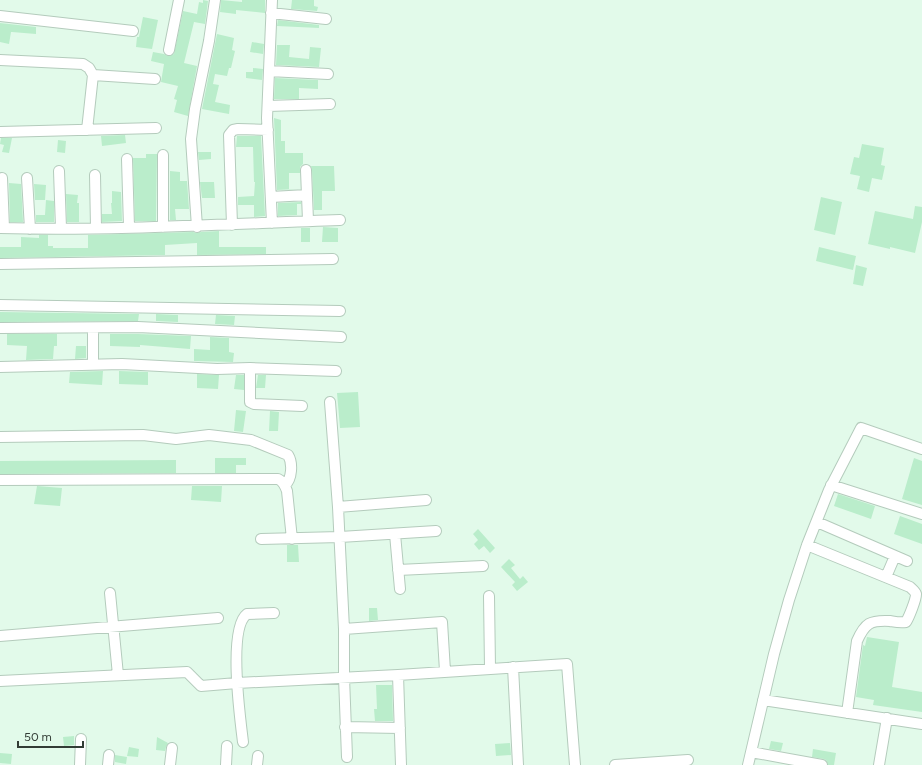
<svg xmlns="http://www.w3.org/2000/svg" width="922" height="765" viewBox="0 0 922 765" font-family="Figtree,sans-serif">
	<rect width="100%" height="100%" fill="#e2faea"/>
	<path fill="#baedcb" d="M 203,0 L 208,1 L 205,24 L 194,22 L 184,63 L 197,66 L 188,116 L 174,112 L 177,100 L 174,99 L 178,86 L 161,82 L 164,64 L 151,61 L 153,52 L 164,54 L 168,56 L 174,54 L 183,11 L 197,14 L 199,2 L 203,3 Z
		M 221,0 L 242,2 L 242,0 L 265,0 L 265,13 L 236,10 L 236,14 L 220,12 Z
		M 292,0 L 314,0 L 314,6 L 318,7 L 317,11 L 291,9 Z
		M 143,17 L 158,20 L 152,49 L 136,47 L 137,37 L 139,37 Z
		M 278,20 L 319,25 L 319,28 L 277,26 Z
		M 0,23 L 36,27 L 36,34 L 12,32 L 11,32 L 9,44 L 0,42 Z
		M 217,34 L 234,38 L 232,50 L 235,51 L 231,68 L 229,68 L 227,76 L 215,74 L 213,84 L 219,85 L 215,102 L 230,105 L 229,114 L 202,109 Z
		M 252,42 L 264,44 L 263,54 L 250,52 Z
		M 277,45 L 290,45 L 289,57 L 309,59 L 310,47 L 321,48 L 319,67 L 276,65 Z
		M 253,68 L 263,69 L 262,80 L 246,78 L 246,72 L 253,72 Z
		M 275,78 L 318,80 L 318,89 L 299,88 L 299,99 L 274,99 Z
		M 274,118 L 281,120 L 281,141 L 285,141 L 285,153 L 303,153 L 303,164 L 300,167 L 300,173 L 289,173 L 289,189 L 297,189 L 277,190 Z
		M 125,135 L 126,143 L 102,146 L 101,136 Z
		M 237,136 L 261,136 L 265,216 L 254,217 L 254,205 L 238,205 L 238,197 L 254,196 L 255,182 L 254,182 L 253,147 L 236,147 Z
		M 1,138 L 12,138 L 9,153 L 2,152 L 4,145 L 0,144 Z
		M 58,140 L 66,141 L 65,153 L 57,152 Z
		M 862,144 L 884,148 L 881,165 L 885,166 L 882,180 L 872,178 L 869,192 L 857,189 L 860,176 L 850,174 L 854,157 L 859,158 Z
		M 198,152 L 211,152 L 211,159 L 199,160 Z
		M 146,154 L 157,154 L 156,221 L 135,221 L 133,158 L 146,158 Z
		M 311,166 L 334,166 L 335,191 L 322,191 L 322,210 L 314,210 L 312,170 Z
		M 170,171 L 180,172 L 180,181 L 187,181 L 189,209 L 175,209 L 176,220 L 170,220 Z
		M 200,182 L 214,182 L 215,198 L 202,198 Z
		M 9,183 L 21,184 L 23,222 L 10,222 Z
		M 34,184 L 46,185 L 45,200 L 35,200 Z
		M 112,191 L 121,192 L 122,221 L 102,222 L 102,214 L 112,214 L 111,203 L 112,203 Z
		M 66,194 L 78,195 L 77,203 L 79,203 L 79,222 L 67,222 Z
		M 821,197 L 842,202 L 835,235 L 814,230 Z
		M 46,200 L 54,201 L 54,222 L 36,222 L 36,215 L 45,215 Z
		M 301,202 L 301,204 L 297,204 L 297,215 L 278,216 L 278,203 Z
		M 915,206 L 922,207 L 922,222 L 915,253 L 890,247 L 890,249 L 868,244 L 875,211 L 913,219 Z
		M 323,227 L 338,228 L 338,242 L 322,242 Z
		M 301,228 L 310,228 L 310,242 L 301,242 Z
		M 219,231 L 219,247 L 266,247 L 266,254 L 197,255 L 197,243 L 165,245 L 165,255 L 0,258 L 0,247 L 21,247 L 21,237 L 39,238 L 39,235 L 48,235 L 48,246 L 53,246 L 53,248 L 88,248 L 88,235 L 193,232 L 197,233 L 201,232 Z
		M 819,247 L 856,256 L 853,270 L 816,261 Z
		M 856,265 L 867,268 L 863,286 L 853,284 Z
		M 0,312 L 139,314 L 138,321 L 0,322 Z
		M 156,314 L 178,315 L 178,322 L 156,321 Z
		M 216,315 L 235,316 L 234,325 L 215,324 Z
		M 7,334 L 57,334 L 57,346 L 54,346 L 53,359 L 26,360 L 27,346 L 7,345 Z
		M 110,334 L 138,334 L 191,336 L 190,349 L 140,345 L 140,347 L 110,346 Z
		M 210,337 L 229,338 L 229,352 L 234,353 L 233,362 L 194,361 L 194,349 L 210,350 Z
		M 76,346 L 86,346 L 86,358 L 75,359 Z
		M 103,371 L 102,385 L 69,383 L 70,372 Z
		M 119,371 L 148,372 L 148,385 L 119,384 Z
		M 197,374 L 219,375 L 218,389 L 197,388 Z
		M 236,375 L 244,375 L 244,390 L 234,389 Z
		M 258,375 L 266,375 L 265,388 L 256,388 Z
		M 358,392 L 360,427 L 340,428 L 337,393 Z
		M 236,410 L 246,411 L 243,432 L 234,431 Z
		M 270,411 L 279,412 L 278,431 L 269,431 Z
		M 215,458 L 246,458 L 246,465 L 236,465 L 236,473 L 215,473 Z
		M 914,458 L 922,461 L 922,505 L 902,499 Z
		M 176,460 L 176,473 L 0,474 L 0,461 Z
		M 37,486 L 62,488 L 60,506 L 34,504 Z
		M 192,486 L 222,486 L 221,502 L 191,500 Z
		M 838,494 L 875,506 L 871,519 L 834,506 Z
		M 900,516 L 922,524 L 922,544 L 894,534 Z
		M 478,529 L 495,548 L 490,553 L 484,546 L 479,550 L 474,544 L 478,540 L 473,534 Z
		M 287,545 L 298,545 L 299,562 L 287,562 Z
		M 509,559 L 515,565 L 511,568 L 520,579 L 523,576 L 528,582 L 517,591 L 512,585 L 515,582 L 501,567 Z
		M 369,608 L 377,608 L 378,620 L 369,621 Z
		M 867,637 L 899,642 L 892,687 L 922,692 L 922,712 L 873,705 L 874,700 L 856,697 L 863,645 L 865,646 Z
		M 376,685 L 392,685 L 393,721 L 375,721 L 374,709 L 377,709 Z
		M 74,736 L 74,745 L 64,746 L 63,737 Z
		M 157,737 L 168,743 L 166,747 L 165,751 L 156,750 Z
		M 771,741 L 783,743 L 781,751 L 769,749 Z
		M 510,743 L 511,755 L 496,756 L 495,744 Z
		M 129,747 L 139,749 L 138,757 L 127,756 Z
		M 813,749 L 836,753 L 834,765 L 828,765 L 826,760 L 824,759 L 812,757 Z
		M 0,753 L 12,754 L 11,764 L 0,763 Z
		M 115,755 L 127,757 L 126,764 L 115,762 Z"/>
	<g fill="none" stroke-linecap="round" stroke-linejoin="round">
		<defs>
			<path id="minor" d="M 272,0 L 267,118 L 272,223
				M 271,13 L 326,19
				M 0,16 L 133,31
				M 169,50 L 179,0
				M 0,60 L 83,64 L 89,68 L 93,75 L 87,130
				M 269,71 L 328,74
				M 93,75 L 155,79
				M 268,106 L 330,104
				M 0,132 L 156,128
				M 163,155 L 163,227
				M 127,159 L 129,227
				M 306,170 L 308,221
				M 59,171 L 61,228
				M 95,175 L 96,228
				M 2,178 L 4,228
				M 27,178 L 30,229
				M 271,197 L 307,195
				M 232,225 L 229,135 L 233,130 L 238,129 L 268,130
				M 197,227 L 191,139 L 195,109 L 209,41 L 215,0
				M 0,228 C 113,231 227,224 340,220
				M 0,264 L 333,259
				M 0,305 L 340,311
				M 0,328 L 138,327 L 341,337
				M 93,328 L 93,365
				M 0,367 L 122,364 L 217,369 L 250,368 L 336,371
				M 250,368 L 250,402 L 254,404 L 302,406
				M 330,402 L 338,507 L 344,629 L 344,677 L 347,757
				M 0,437 L 143,435 L 176,439 L 209,435 L 251,440 L 288,455 C 293,463 292,479 285,485
				M 0,480 L 278,479 C 283,481 285,485 287,491 L 292,539
				M 831,485 L 922,514
				M 338,507 L 426,500
				M 817,522 L 907,561
				M 395,534 L 400,589
				M 261,539 L 340,537 L 436,531
				M 807,545 L 910,587 C 912,589 915,591 916,594 C 916,600 909,617 906,622 C 900,623 896,622 890,621 C 870,620 865,623 857,641 L 847,713
				M 398,570 L 483,566
				M 886,577 L 895,556
				M 110,593 L 118,675
				M 489,596 L 490,668
				M 344,629 L 442,622 L 445,671
				M 0,636 L 218,618
				M 513,667 L 518,765
				M 398,675 L 401,765
				M 0,681 L 187,672 L 201,686 L 237,683 L 398,675 L 567,664 L 575,765
				M 763,700 L 922,724
				M 345,727 L 400,728
				M 243,742 C 240,718 228,628 247,614 L 274,613
				M 751,752 L 822,765
				M 80,765 L 81,739
				M 108,765 L 109,755
				M 170,765 L 172,748
				M 226,765 L 227,746
				M 257,765 L 258,756
				M 615,765 L 688,760
				M 748,765 L 774,654 L 789,600 L 807,545 L 829,490 L 861,428 L 922,449
				M 879,765 L 887,718"/>
		</defs>
		<use href="#minor" stroke="#b4cbbc" stroke-width="12"/>
		<use href="#minor" stroke="#fff" stroke-width="10"/>
	</g>
	<path d="M18 741v6h65v-6" fill="none" stroke="#323c35" stroke-width="2"/>
	<text x="24" y="741" font-size="12" fill="#323c35" stroke="#e2faea" stroke-width="3" paint-order="stroke">50 m</text>
</svg>
